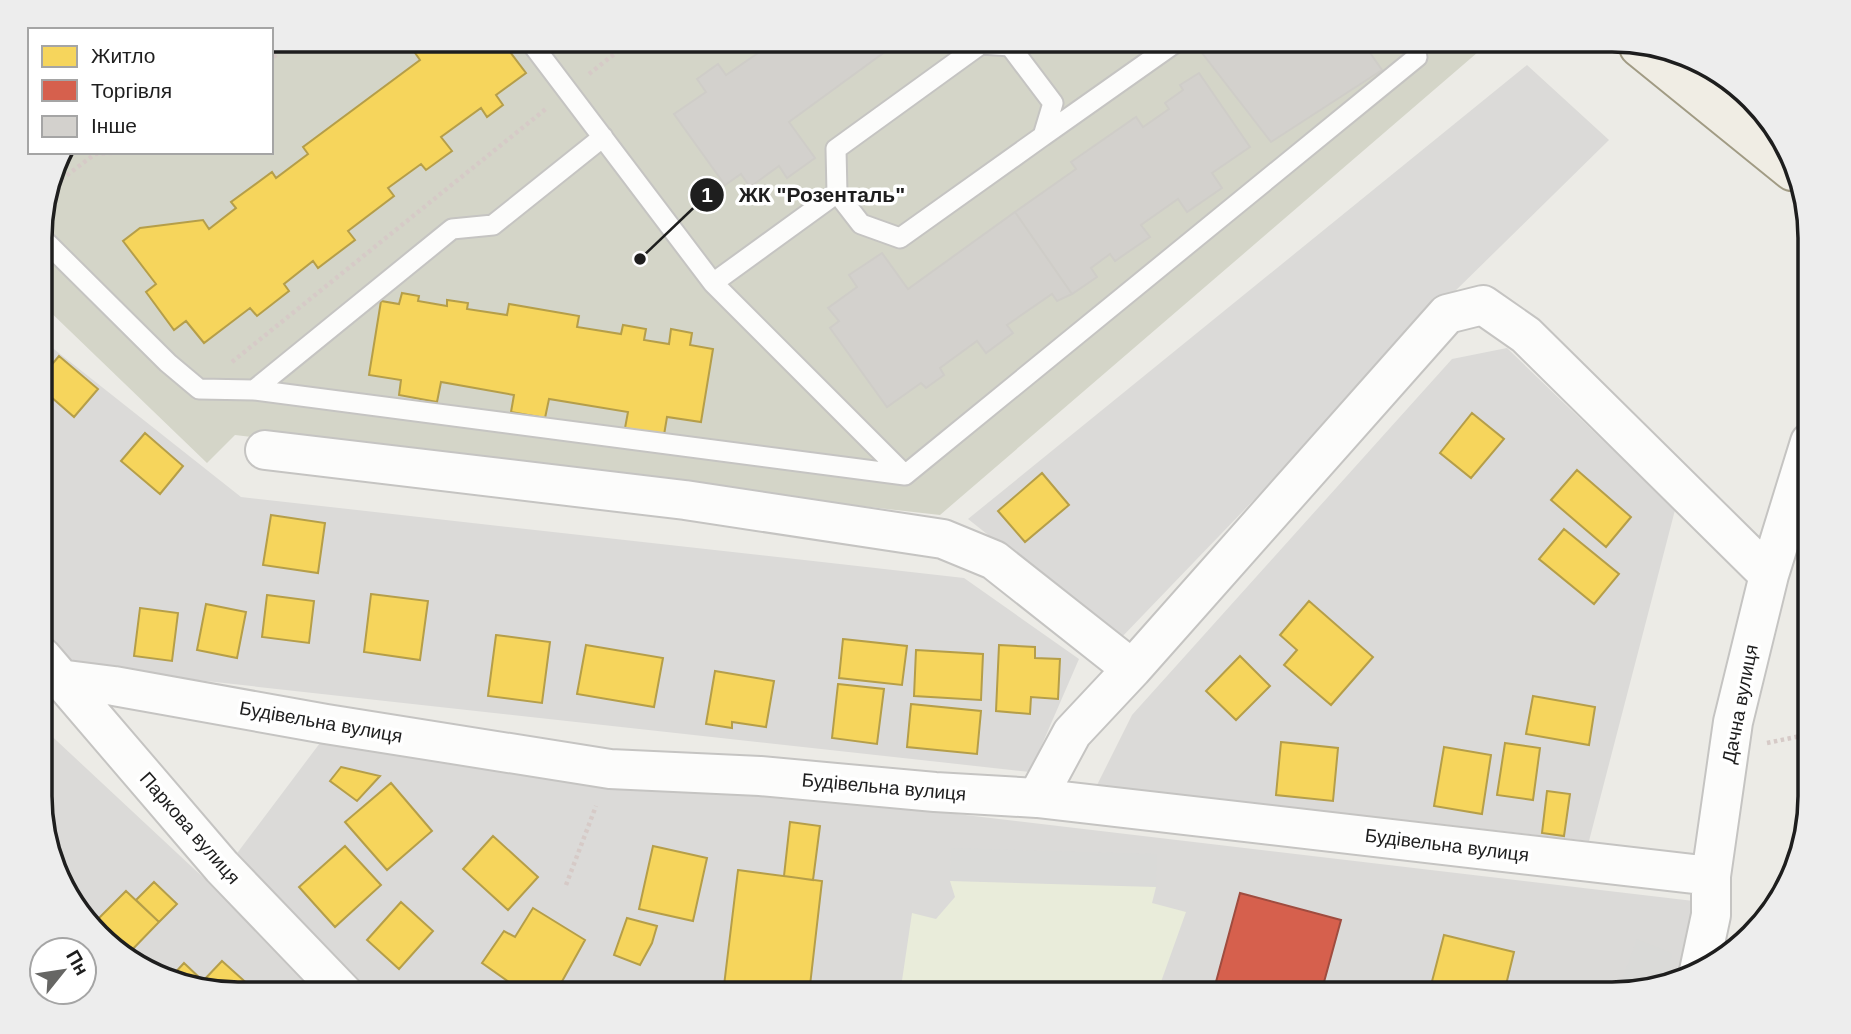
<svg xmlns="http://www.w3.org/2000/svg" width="1851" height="1034" viewBox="0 0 1851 1034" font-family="Helvetica,sans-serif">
	<rect width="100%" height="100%" fill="#ecebe6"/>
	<path fill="#dbdad8" d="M 1527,65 L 1609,140 L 1447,299 L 1120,639 L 968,519 Z
		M 45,342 L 241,497 L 964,578 L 1079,659 L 1030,772 L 42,663 L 42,345 Z
		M 1507,348 L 1675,510 L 1589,841 L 1097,785 L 1132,715 L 1452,359 Z
		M 42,727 L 328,994 L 238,994 L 140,967 L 74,906 L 42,821 Z
		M 323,739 L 1702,902 L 1685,975 L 1625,993 L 356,994 L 226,868 Z"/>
	<path fill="#dadad8" d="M 951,848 L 1157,854 L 1156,887 L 950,881 Z
		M 1637,939 L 1672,953 L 1669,980 L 1625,993 L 1617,993 Z"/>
	<path fill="#d4d5c8" d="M 271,40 L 1492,40 L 940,515 L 235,435 L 207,463 L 42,304 L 42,213 L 60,152 L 271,152 Z"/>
	<path fill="#e9ecda" d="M 950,881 L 1156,887 L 1152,903 L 1186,912 L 1157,993 L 900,994 L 912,913 L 936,919 L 955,897 Z"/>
	<path fill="#f6d55c" stroke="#b59e49" stroke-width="2" d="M 406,40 L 501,40 L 526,73 L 496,95 L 503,105 L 487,117 L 481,108 L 441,137 L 452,151 L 426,170 L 421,164 L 388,188 L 394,196 L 348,231 L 355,240 L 318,268 L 313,261 L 284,284 L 289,291 L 257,316 L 250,308 L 204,343 L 186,321 L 174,330 L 146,292 L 156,284 L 123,241 L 140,228 L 203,220 L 209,229 L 236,208 L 231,202 L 272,172 L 276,178 L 308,154 L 303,147 L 420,60 Z
		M 402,293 L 419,296 L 418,301 L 447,306 L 447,300 L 468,303 L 467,309 L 507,315 L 509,304 L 579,316 L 577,327 L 621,334 L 623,325 L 646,329 L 644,340 L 669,344 L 671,329 L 692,333 L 690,345 L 713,349 L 701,422 L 667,417 L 664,435 L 625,428 L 628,412 L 549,399 L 545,418 L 511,412 L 514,395 L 441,382 L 437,402 L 399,395 L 401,380 L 369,375 L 381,301 L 399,304 Z
		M 59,356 L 98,389 L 74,417 L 42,389 L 42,376 Z
		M 1472,413 L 1504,439 L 1471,478 L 1440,453 Z
		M 145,433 L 183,466 L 160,494 L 121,461 Z
		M 1577,470 L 1631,517 L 1606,547 L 1551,500 Z
		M 1042,473 L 1069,505 L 1025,542 L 998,511 Z
		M 271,515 L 325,523 L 318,573 L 263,565 Z
		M 1564,529 L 1619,574 L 1594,604 L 1539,559 Z
		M 371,594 L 428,601 L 420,660 L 364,652 Z
		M 267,595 L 314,601 L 309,643 L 262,637 Z
		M 1309,601 L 1373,657 L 1331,705 L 1284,665 L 1297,650 L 1280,635 Z
		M 206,604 L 246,612 L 237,658 L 197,650 Z
		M 140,608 L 178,613 L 172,661 L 134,656 Z
		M 496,635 L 550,642 L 542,703 L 488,696 Z
		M 843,639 L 907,646 L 902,685 L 839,678 Z
		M 586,645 L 663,658 L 654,707 L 577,694 Z
		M 999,645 L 1035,647 L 1035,658 L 1060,659 L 1058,699 L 1031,697 L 1030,714 L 996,711 Z
		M 916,650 L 983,654 L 981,700 L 914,696 Z
		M 1240,656 L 1270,686 L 1236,720 L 1206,691 Z
		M 715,671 L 774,681 L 766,727 L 732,722 L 732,728 L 706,724 Z
		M 838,684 L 884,689 L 877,744 L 832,738 Z
		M 1533,696 L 1595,707 L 1589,745 L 1526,734 Z
		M 911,704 L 981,711 L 977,754 L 907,747 Z
		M 1281,742 L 1338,748 L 1333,801 L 1276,795 Z
		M 1505,743 L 1540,748 L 1533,800 L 1497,795 Z
		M 1444,747 L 1491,755 L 1482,814 L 1434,806 Z
		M 341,767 L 380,776 L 357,801 L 330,781 Z
		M 391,783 L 432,831 L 387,870 L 345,822 Z
		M 1547,791 L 1570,794 L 1564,836 L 1542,833 Z
		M 790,822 L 820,826 L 813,880 L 784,876 Z
		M 493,836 L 538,877 L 508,910 L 463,869 Z
		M 345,846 L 381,885 L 335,927 L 299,887 Z
		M 653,846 L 707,858 L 693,921 L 639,909 Z
		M 738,870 L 822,881 L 809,994 L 723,994 Z
		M 154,882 L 177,904 L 159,922 L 136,900 Z
		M 126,891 L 159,922 L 127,955 L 93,924 Z
		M 401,902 L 433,931 L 399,969 L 367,940 Z
		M 533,908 L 585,940 L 555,994 L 526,994 L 482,963 L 504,931 L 515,937 Z
		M 627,918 L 657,926 L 652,943 L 640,965 L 614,955 Z
		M 1444,935 L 1514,952 L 1504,993 L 1429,993 Z
		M 222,961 L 251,987 L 244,994 L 209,986 L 203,981 Z
		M 184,963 L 203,981 L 209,986 L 172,976 Z
		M 612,984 L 628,994 L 606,994 Z"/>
	<path fill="#d6604d" stroke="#9f4c3f" stroke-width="2" d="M 1240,893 L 1341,920 L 1321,993 L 1213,993 Z"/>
	<path fill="#d3d1cd" stroke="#cfcdc8" stroke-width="2" d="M 749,40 L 895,40 L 897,43 L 789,122 L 815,158 L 787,178 L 779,166 L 750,187 L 741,174 L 725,185 L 674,114 L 706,92 L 697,79 L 718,64 L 726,75 L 758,53 Z
		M 1192,40 L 1338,40 L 1340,42 L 1361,40 L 1382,70 L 1271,142 Z
		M 1199,73 L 1250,147 L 1212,173 L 1222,188 L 1187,212 L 1178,199 L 1141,225 L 1150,237 L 1115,261 L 1110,254 L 1091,268 L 1097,277 L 1072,294 L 1015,212 L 1076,169 L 1071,162 L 1136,117 L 1143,127 L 1169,109 L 1165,103 L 1183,90 L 1180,85 Z
		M 1015,212 L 1072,294 L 1057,301 L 1052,294 L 1007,325 L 1013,333 L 986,353 L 977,341 L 940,368 L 944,375 L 926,388 L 921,383 L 887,407 L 830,328 L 839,321 L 828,308 L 857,287 L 849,275 L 882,253 L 908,289 Z"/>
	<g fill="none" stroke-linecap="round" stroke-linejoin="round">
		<defs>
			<path id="lane" d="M 529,40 L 713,283 L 905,475
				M 1043,136 L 1179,40
				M 42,238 L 168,363 L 199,389 L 254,390 L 905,475 L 1417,57
				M 713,283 L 837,193 L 861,224 L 900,238 L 1043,136 L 1053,103 L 1010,46 L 981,44 L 836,149 L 837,193
				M 254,390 L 452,229 L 493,225 L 603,137"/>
			<path id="street" d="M 265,450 L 685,500 L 943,539 L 994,560 L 1132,669
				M 42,657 L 222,867 L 344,994
				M 59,679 L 114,686 L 326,724 L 610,769 L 760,776 L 935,792 L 1037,798 L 1711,876
				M 1037,798 L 1072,733 L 1132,669 L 1447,314 L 1483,305 L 1526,335 L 1769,575
				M 1699,971 L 1711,915 L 1711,876 L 1733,722 L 1769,575 L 1810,442"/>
			<path id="primary" d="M 1639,47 L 1792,171"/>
		</defs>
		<use href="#lane" stroke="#c5c4c2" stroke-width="23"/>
		<use href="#street" stroke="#c5c4c2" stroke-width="42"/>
		<use href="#primary" stroke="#a19b84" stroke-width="42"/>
		<path stroke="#d6cac7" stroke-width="4.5" stroke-dasharray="3.5 3.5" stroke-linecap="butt" d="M 271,44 L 278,53 L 271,59
			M 589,74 L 632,40
			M 50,188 L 95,154 L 126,152
			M 232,362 L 547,108
			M 1767,743 L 1810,734
			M 566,885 L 596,806"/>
		<use href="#lane" stroke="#fcfcfb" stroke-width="19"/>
		<use href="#street" stroke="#fcfcfb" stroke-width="38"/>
		<use href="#primary" stroke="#f0ede4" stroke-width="38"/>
	</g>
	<g text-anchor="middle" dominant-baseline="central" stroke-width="7" stroke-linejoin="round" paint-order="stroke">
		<g font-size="19" fill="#1e1e1e" stroke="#fff">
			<text transform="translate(1740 704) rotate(-79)">Дачна вулиця</text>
			<text transform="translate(321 722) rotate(10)">Будівельна вулиця</text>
			<text transform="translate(884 787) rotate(5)">Будівельна вулиця</text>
			<text transform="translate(190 828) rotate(49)">Паркова вулиця</text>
			<text transform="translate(1447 845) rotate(7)">Будівельна вулиця</text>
		</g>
	</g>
	<path d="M0 0H1851V1034H0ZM238 52H1612A186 186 0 0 1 1798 238V796A186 186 0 0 1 1612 982H238A186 186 0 0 1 52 796V238A186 186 0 0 1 238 52Z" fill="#ededed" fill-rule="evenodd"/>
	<path fill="none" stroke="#1e1e1e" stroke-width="3.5" d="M238 52H1612A186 186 0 0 1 1798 238V796A186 186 0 0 1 1612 982H238A186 186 0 0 1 52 796V238A186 186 0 0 1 238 52Z"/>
	<path fill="none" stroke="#1e1e1e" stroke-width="2.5" d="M640 259L707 195"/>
	<g fill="#1e1e1e" stroke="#fff" stroke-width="2.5">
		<circle cx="640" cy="259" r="7"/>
		<circle cx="707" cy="195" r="18"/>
	</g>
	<g font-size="21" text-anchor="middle" font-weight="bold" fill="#fff">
		<text x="707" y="202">1</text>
	</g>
	<g font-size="21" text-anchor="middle" font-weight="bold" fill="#1e1e1e" stroke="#fff" stroke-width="7" stroke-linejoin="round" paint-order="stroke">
		<text x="822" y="202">ЖК "Розенталь"</text>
	</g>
	<rect x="28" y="28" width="245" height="126" fill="#ffffff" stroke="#a5a5a5" stroke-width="2"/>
	<rect x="42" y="46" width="35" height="21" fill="#f6d55c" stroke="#a5a5a5" stroke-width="2"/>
	<text x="91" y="63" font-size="21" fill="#1e1e1e">Житло</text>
	<rect x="42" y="80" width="35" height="21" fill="#d6604d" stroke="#a5a5a5" stroke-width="2"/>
	<text x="91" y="98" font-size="21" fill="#1e1e1e">Торгівля</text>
	<rect x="42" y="116" width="35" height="21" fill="#d3d1cd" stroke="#a5a5a5" stroke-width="2"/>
	<text x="91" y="133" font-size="21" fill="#1e1e1e">Інше</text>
	<g transform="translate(63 971) rotate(60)"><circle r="33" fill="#ffffff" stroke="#a5a5a5" stroke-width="2"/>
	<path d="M0-5L12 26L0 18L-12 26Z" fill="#666664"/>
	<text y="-10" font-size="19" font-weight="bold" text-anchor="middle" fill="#1e1e1e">Пн</text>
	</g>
</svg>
